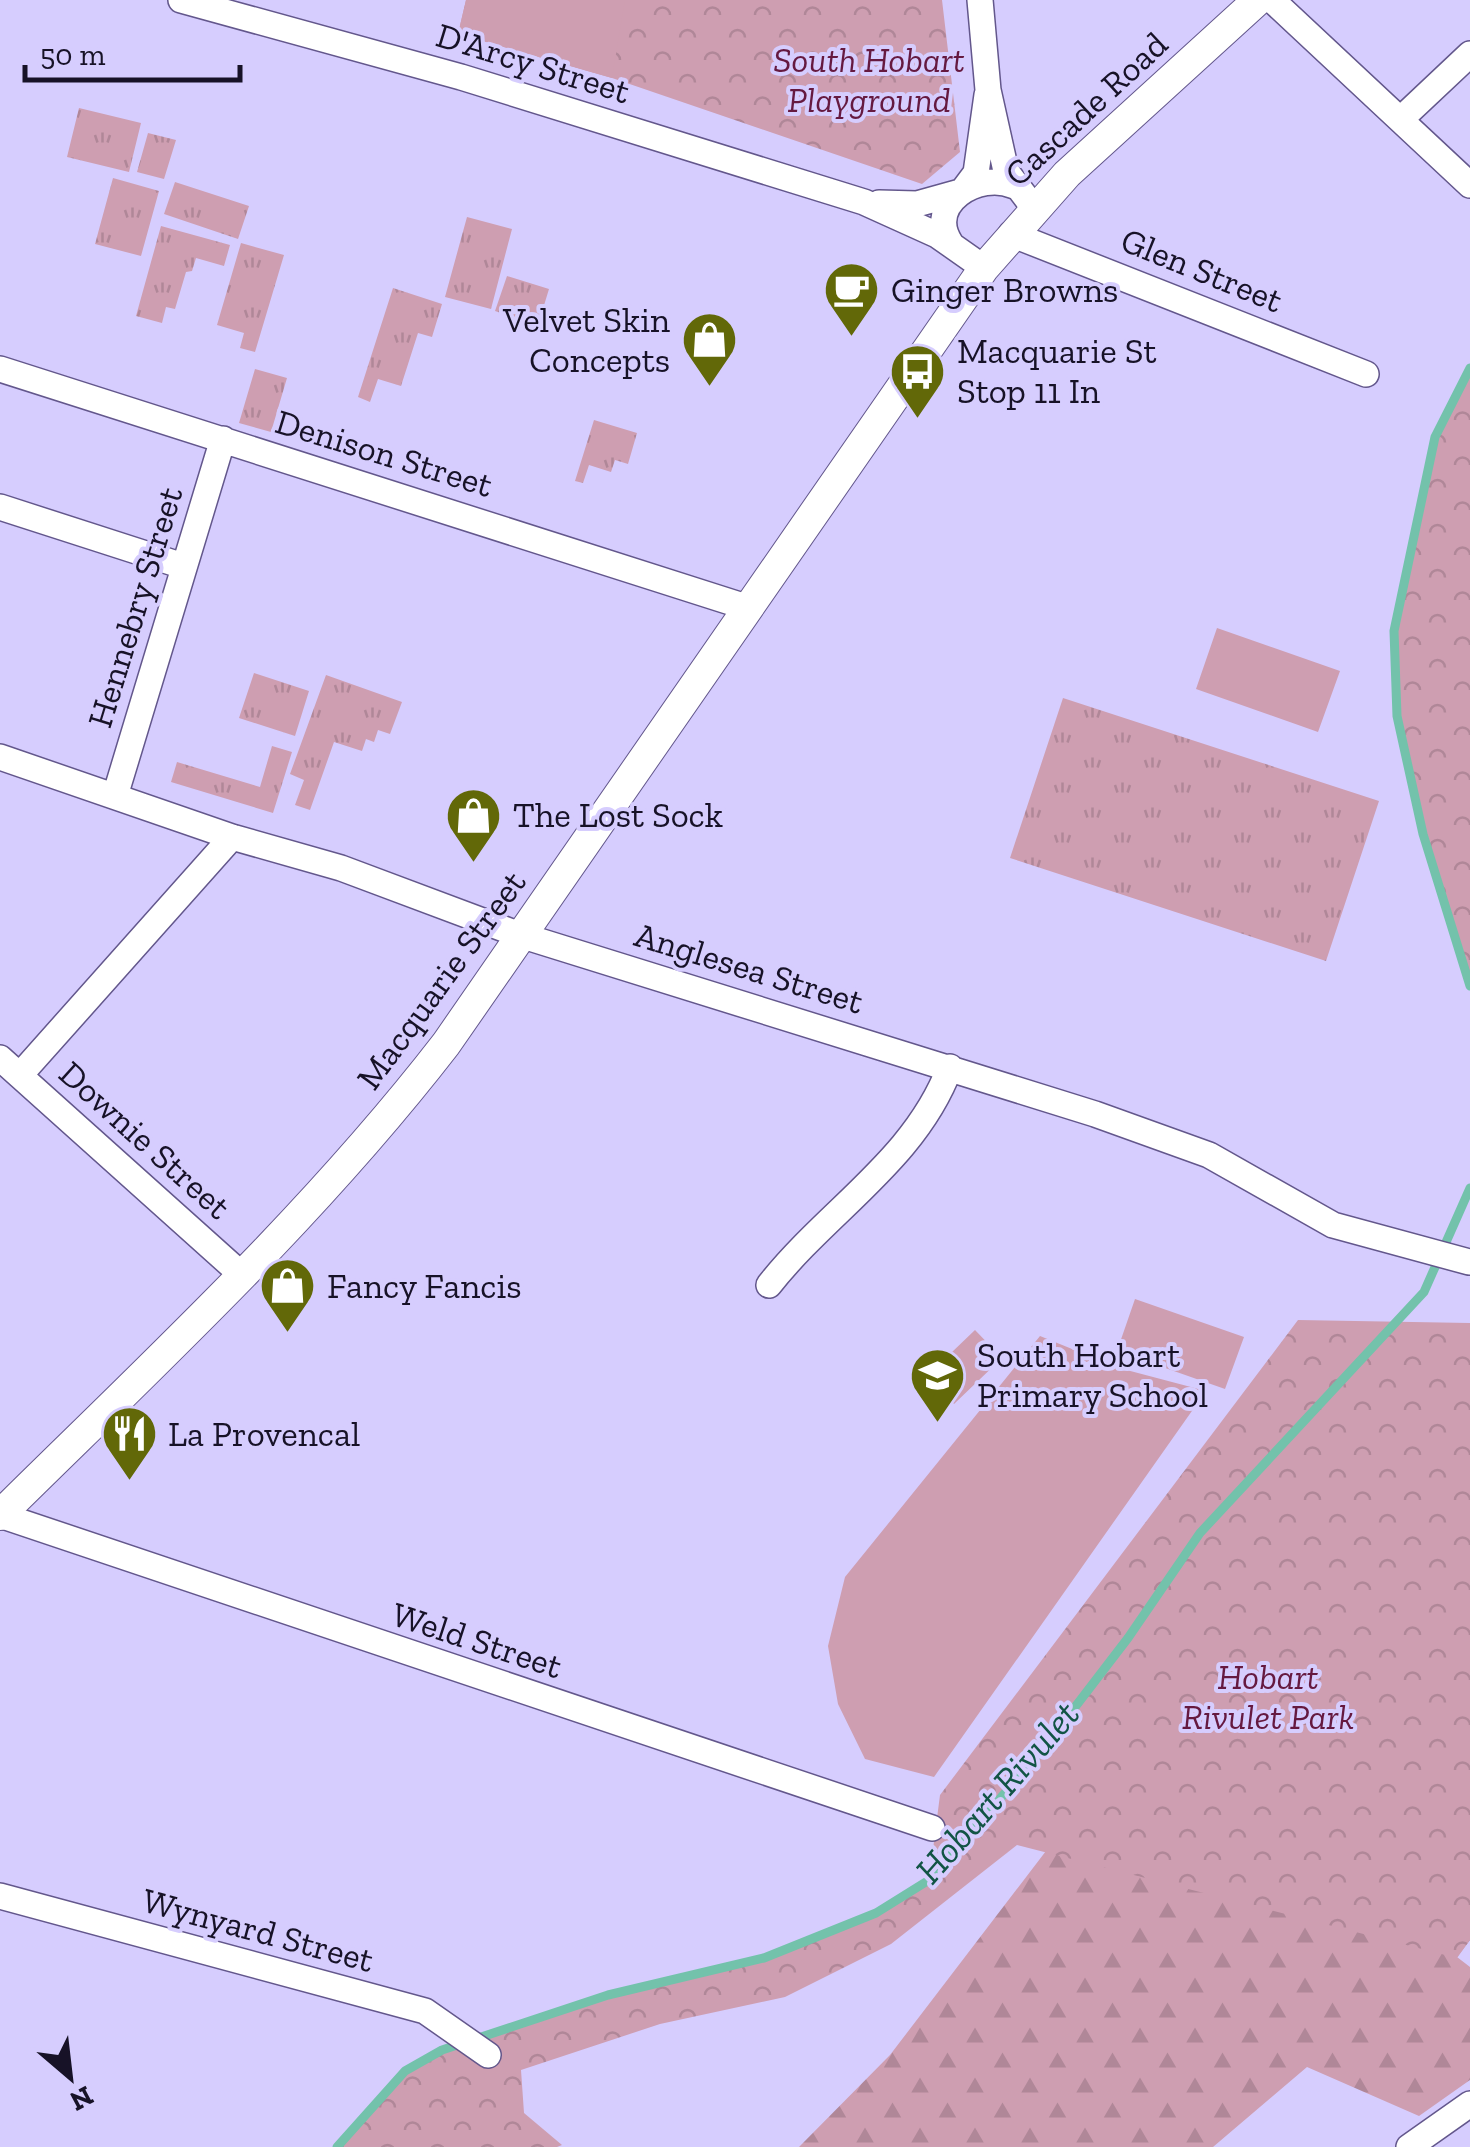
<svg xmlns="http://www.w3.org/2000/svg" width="1470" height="2147" viewBox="0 0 1470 2147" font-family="'Zilla Slab',serif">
	<defs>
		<pattern id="grass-tufts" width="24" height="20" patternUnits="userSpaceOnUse" patternTransform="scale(2.5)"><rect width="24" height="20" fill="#ce9eb1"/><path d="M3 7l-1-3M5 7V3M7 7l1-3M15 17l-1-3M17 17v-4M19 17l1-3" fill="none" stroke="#b08798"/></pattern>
		<pattern id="forest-firs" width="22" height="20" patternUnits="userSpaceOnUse" patternTransform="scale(2.5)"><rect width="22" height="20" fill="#ce9eb1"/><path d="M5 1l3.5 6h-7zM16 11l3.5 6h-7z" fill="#b08798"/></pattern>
		<pattern id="park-crowns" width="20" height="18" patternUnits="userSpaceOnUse" patternTransform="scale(2.5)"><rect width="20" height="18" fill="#ce9eb1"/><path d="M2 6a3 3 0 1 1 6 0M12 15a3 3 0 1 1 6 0" fill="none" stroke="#b08798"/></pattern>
	</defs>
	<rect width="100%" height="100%" fill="#d6cdfe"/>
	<path fill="url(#grass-tufts)" d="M 79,108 L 141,123 L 129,172 L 67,157 Z
		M 148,133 L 176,140 L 164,179 L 137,172 Z
		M 113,178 L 159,191 L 141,256 L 95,244 Z
		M 175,182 L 249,206 L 238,239 L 164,214 Z
		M 467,217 L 512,229 L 491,309 L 445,297 Z
		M 161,226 L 230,245 L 224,266 L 196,258 L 192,271 L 186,272 L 175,309 L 166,307 L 162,323 L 136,316 Z
		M 241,243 L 284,255 L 255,352 L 240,348 L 244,333 L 217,325 Z
		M 507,276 L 549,289 L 538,325 L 495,311 Z
		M 393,288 L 442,304 L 432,337 L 418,333 L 401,386 L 378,379 L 370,402 L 358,397 Z
		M 255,369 L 287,378 L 271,432 L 239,423 Z
		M 594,420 L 637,433 L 628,464 L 615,460 L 611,472 L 589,465 L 583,483 L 575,481 Z
		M 254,673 L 309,691 L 295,736 L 239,718 Z
		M 326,675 L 402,702 L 390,734 L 378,730 L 374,742 L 366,739 L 362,751 L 334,742 L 310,810 L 295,805 L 304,780 L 290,774 Z
		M 1063,698 L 1379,801 L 1326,961 L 1010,858 Z
		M 272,746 L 292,752 L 273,813 L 171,782 L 177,762 L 260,787 Z"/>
	<path fill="url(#forest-firs)" d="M 1091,1792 L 1470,1940 L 1457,1957 L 1470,1967 L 1470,2080 L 1419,2116 L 1307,2067 L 1213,2147 L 799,2147 L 890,2055 Z"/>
	<path fill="url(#park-crowns)" d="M 466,0 L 942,0 L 960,152 L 922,184 L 612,78 L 458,34 Z
		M 1470,368 L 1470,986 L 1423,834 L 1397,716 L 1394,631 L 1435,437 Z
		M 1298,1320 L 1470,1323 L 1470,1940 L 1457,1958 L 1017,1845 L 891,1944 L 785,1997 L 660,2024 L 521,2070 L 524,2113 L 562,2145 L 557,2147 L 337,2147 C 360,2122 381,2089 409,2068 C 442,2044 483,2035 521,2022 C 664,1974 798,1963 929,1880 L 940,1795 Z"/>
	<path fill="#ce9eb1" d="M 466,0 L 625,0 L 612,78 L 458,34 Z
		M 1217,628 L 1340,671 L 1318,732 L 1196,689 Z
		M 1135,1299 L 1244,1337 L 1225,1389 L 1117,1351 Z
		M 975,1330 L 1002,1358 L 954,1404 L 927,1376 Z
		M 1040,1336 L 1119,1368 L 1206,1391 L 934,1777 L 865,1759 L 838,1704 L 828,1646 L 845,1577 Z"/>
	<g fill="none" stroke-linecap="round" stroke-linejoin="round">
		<path stroke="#73c2ab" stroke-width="9" d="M 1470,368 L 1435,437 L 1394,631 L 1397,716 L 1423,834 L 1470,986
			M 337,2147 L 405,2071 L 442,2050 L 608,1995 L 764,1958 L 876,1913 L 929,1880 L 1039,1754 L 1128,1638 L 1200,1533 L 1424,1292 L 1470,1188"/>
		<defs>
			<path id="minor" d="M 181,0 L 461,77 L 864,202 L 937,235 L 984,268
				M 980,0 L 988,90 L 1006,171 L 1034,208
				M 1272,0 L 1470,185
				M 1401,119 L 1470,54
				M 964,189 L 976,173 L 987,95
				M 879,203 L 917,204 L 960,192
				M 1011,234 L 1366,374
				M 951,244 C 924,204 979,170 1014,186
				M 0,369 L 746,607
				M 0,507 L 183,566
				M 0,757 L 232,837 L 341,868 L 520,935 L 1095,1114 L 1209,1155 L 1333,1225 L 1469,1262
				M 115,796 L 223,439
				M 0,1058 L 242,1275
				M 20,1075 L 232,837
				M 769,1285 C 829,1209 915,1160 950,1067
				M 0,1515 L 932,1828
				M 0,1896 L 425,2011 L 488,2055
				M 1409,2147 L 1470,2104"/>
			<path id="tertiary" d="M 0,1515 C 154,1363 313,1216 446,1044 L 984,268 L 1067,174 L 1258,0"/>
		</defs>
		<use href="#minor" stroke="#63578c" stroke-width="28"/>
		<use href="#tertiary" stroke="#63578c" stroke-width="32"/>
		<use href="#minor" stroke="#fff" stroke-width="25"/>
		<use href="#tertiary" stroke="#fff" stroke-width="30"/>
	</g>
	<defs>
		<symbol id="cafe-pin" viewBox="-11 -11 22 30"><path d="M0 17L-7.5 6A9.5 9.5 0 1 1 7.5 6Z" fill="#626808" stroke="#d6cdfe"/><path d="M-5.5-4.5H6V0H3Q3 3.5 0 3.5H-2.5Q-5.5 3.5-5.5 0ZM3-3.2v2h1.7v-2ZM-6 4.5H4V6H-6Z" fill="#fff"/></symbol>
		<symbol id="shop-pin" viewBox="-11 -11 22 30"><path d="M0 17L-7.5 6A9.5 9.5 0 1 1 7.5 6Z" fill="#626808" stroke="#d6cdfe"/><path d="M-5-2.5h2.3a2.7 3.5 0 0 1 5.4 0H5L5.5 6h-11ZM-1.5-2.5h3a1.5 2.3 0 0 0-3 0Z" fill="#fff"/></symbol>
		<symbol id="bus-pin" viewBox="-11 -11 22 30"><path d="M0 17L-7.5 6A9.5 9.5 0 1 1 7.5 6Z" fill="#626808" stroke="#d6cdfe"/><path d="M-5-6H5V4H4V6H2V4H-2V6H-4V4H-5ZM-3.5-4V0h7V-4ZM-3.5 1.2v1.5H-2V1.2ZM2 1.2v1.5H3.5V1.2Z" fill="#fff"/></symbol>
		<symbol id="school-pin" viewBox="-11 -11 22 30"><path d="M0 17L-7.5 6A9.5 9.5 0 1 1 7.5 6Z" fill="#626808" stroke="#d6cdfe"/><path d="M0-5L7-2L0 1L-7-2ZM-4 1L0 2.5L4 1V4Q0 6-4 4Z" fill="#fff"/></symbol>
		<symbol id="restaurant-pin" viewBox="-11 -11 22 30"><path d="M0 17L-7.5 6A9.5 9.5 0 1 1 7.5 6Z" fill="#626808" stroke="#d6cdfe"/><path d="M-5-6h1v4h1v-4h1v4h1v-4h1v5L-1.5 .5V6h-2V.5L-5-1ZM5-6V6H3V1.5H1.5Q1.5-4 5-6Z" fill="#fff"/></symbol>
	</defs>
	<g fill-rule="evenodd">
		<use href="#cafe-pin" x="820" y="258" width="63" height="86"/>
		<use href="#shop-pin" x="678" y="308" width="63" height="86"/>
		<use href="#bus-pin" x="886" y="340" width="63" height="86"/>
		<use href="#shop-pin" x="442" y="784" width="63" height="86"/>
		<use href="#shop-pin" x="256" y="1254" width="63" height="86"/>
		<use href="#school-pin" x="906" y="1344" width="63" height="86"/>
		<use href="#restaurant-pin" x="98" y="1402" width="63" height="86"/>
	</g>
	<g text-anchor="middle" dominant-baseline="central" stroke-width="8" stroke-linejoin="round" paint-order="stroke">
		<g font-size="35" font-style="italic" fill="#651940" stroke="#d6cdfe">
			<text x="869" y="60">South Hobart<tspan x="869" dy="40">Playground</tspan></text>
			<text x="1268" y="1677">Hobart<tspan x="1268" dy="40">Rivulet Park</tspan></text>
		</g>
		<g font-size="35" fill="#171227" stroke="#d6cdfe">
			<text transform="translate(533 63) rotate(17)">D'Arcy Street</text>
			<text transform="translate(1086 109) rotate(-43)">Cascade Road</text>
			<text transform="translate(1202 270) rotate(22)">Glen Street</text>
			<text transform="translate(384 453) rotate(17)">Denison Street</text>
			<text transform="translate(135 607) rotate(-73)">Hennebry Street</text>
			<text transform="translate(749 968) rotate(17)">Anglesea Street</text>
			<text transform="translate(441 980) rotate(-54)">Macquarie Street</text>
			<text transform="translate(145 1140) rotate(42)">Downie Street</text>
			<text transform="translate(477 1640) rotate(18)">Weld Street</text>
			<text transform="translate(258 1930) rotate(15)">Wynyard Street</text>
		</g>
		<g font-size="35" fill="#171227" stroke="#d6cdfe" text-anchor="start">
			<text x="891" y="290">Ginger Browns</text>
			<text x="670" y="320" text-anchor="end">Velvet Skin<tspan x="670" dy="40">Concepts</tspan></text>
			<text x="957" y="351">Macquarie St<tspan x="957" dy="40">Stop 11 In</tspan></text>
			<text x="513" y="815">The Lost Sock</text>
			<text x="327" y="1286">Fancy Fancis</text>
			<text x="977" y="1355">South Hobart<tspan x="977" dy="40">Primary School</tspan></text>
			<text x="168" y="1434">La Provencal</text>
		</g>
		<g font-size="38" font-style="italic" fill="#125445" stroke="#d6cdfe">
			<text transform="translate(997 1792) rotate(-49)">Hobart Rivulet</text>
		</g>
	</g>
	<g transform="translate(70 2077) rotate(152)" stroke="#d6cdfe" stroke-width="8" paint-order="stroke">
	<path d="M0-8L18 38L0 25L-18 38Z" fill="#171227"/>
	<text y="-15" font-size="28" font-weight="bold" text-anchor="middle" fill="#171227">N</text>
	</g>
	<path d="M25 65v15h215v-15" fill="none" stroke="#171227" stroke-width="5"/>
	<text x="40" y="65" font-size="30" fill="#171227" stroke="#d6cdfe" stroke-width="8" paint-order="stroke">50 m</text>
</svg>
